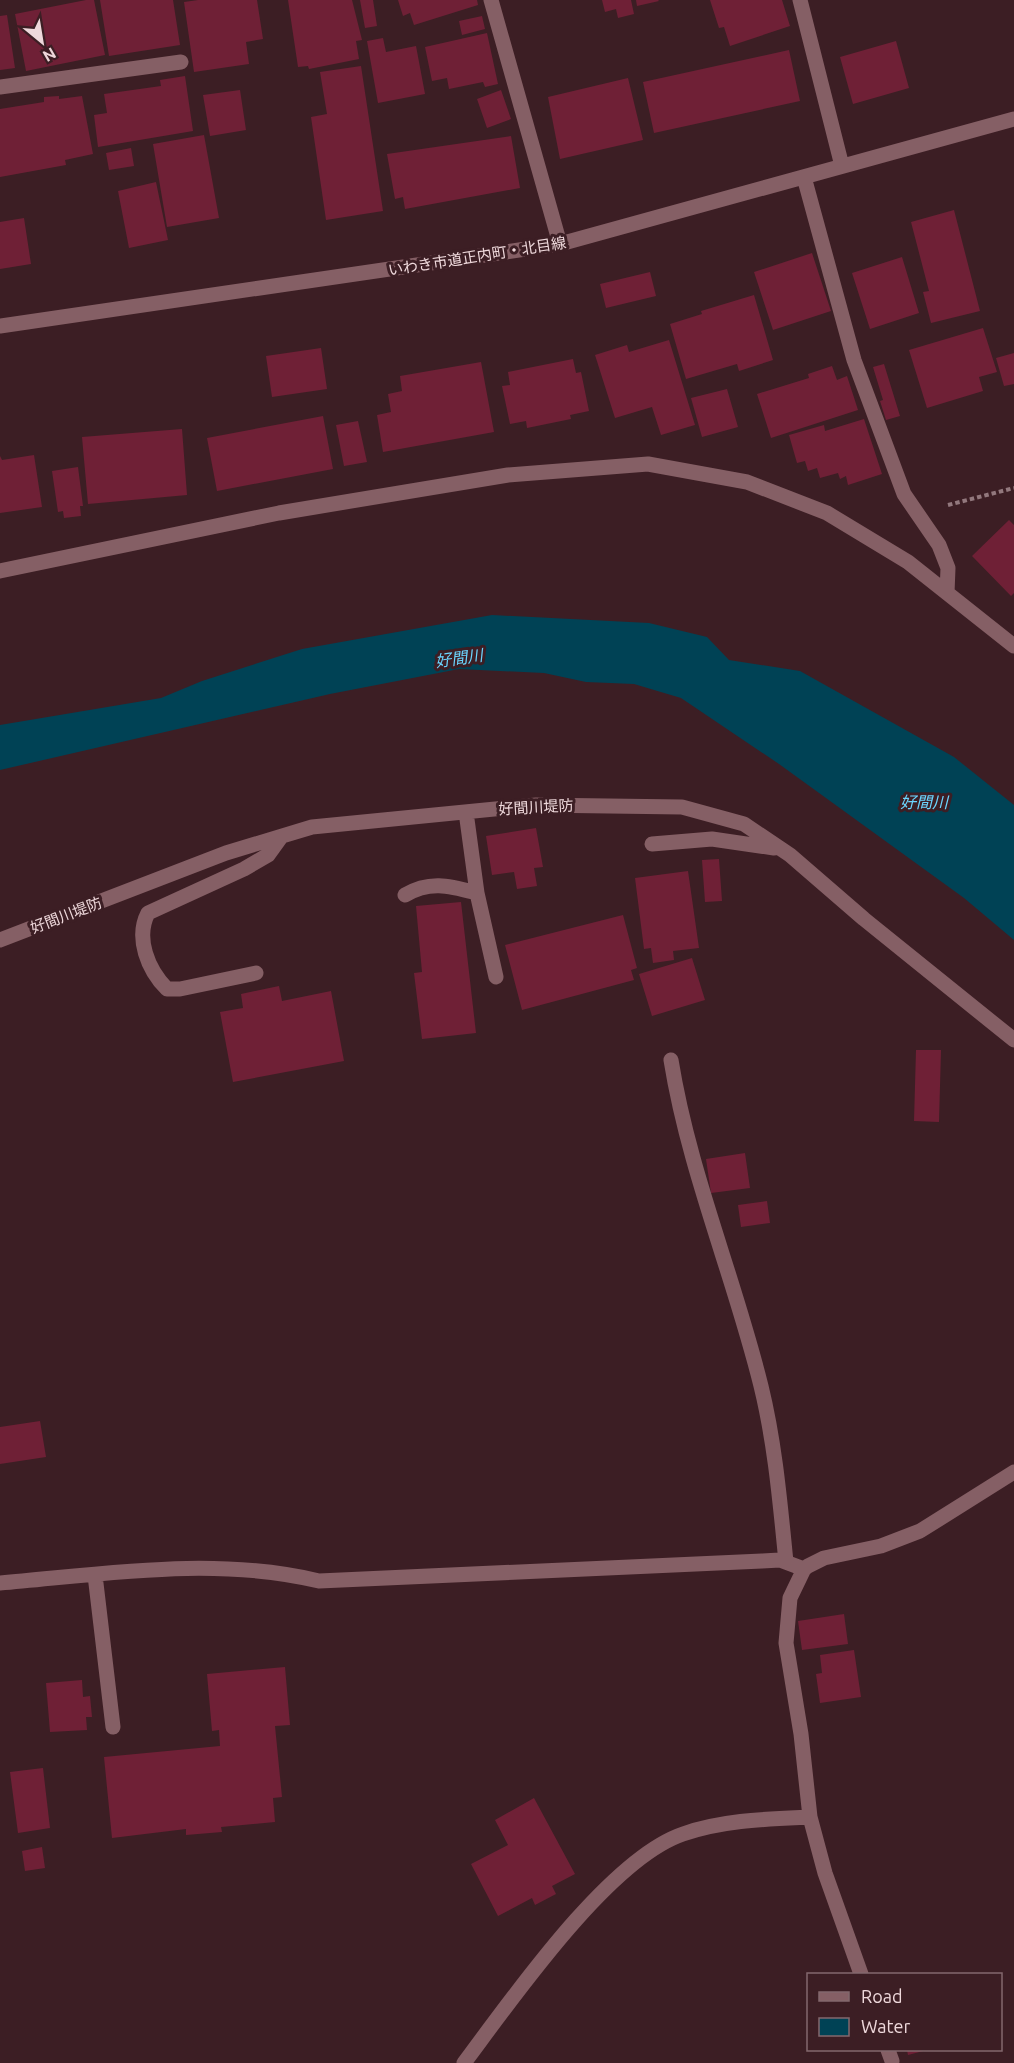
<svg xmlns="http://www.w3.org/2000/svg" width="1014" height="2063" viewBox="0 0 1014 2063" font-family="Ubuntu,'Noto Sans JP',sans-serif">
	<rect width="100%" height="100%" fill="#3c1e24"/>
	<path fill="#004255" d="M 492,615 L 649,623 L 707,637 L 729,660 L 800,671 L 954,757 L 1014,805 L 1014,940 L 964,898 L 779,764 L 681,698 L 634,684 L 586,682 L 544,673 L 459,669 L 330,694 L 0,770 L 0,725 L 161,698 L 202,681 L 302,649 Z"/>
	<path fill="#6f2036" d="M 86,0 L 94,0 L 105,55 L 26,71 L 15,14 Z
		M 100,0 L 173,0 L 180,45 L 109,56 Z
		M 198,0 L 257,0 L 263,39 L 246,42 L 249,64 L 194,72 L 184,2 Z
		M 288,0 L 352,0 L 362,40 L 356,41 L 359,59 L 309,69 L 308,66 L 298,67 Z
		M 360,0 L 373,0 L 377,26 L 365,28 Z
		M 398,0 L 477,0 L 478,5 L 414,25 L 410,13 L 403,16 Z
		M 602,0 L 631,0 L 634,14 L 618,18 L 616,9 L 605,12 Z
		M 636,0 L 658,0 L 659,1 L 637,6 Z
		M 710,0 L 782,0 L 790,26 L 730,46 L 724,27 L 719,28 Z
		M 7,15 L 15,68 L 0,70 L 0,16 Z
		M 482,16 L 485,29 L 462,35 L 459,21 Z
		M 487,33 L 498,84 L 485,87 L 483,82 L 449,89 L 447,78 L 432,81 L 425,47 Z
		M 383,38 L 386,52 L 416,46 L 425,94 L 378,103 L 367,41 Z
		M 896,41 L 909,88 L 853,104 L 840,57 Z
		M 789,50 L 800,101 L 654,133 L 643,82 Z
		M 361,66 L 383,211 L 326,220 L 311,117 L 327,114 L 320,72 Z
		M 185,76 L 193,131 L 98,147 L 94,115 L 107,113 L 104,94 L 161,86 L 160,80 Z
		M 628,78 L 643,140 L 560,159 L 548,97 Z
		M 240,90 L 246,130 L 210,136 L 203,95 Z
		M 501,90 L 511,119 L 487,128 L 477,99 Z
		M 59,96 L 59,99 L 82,96 L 93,154 L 65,160 L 66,165 L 0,177 L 0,109 L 44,102 L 44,97 Z
		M 204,135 L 219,218 L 167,227 L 153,144 Z
		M 511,136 L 520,188 L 405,209 L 403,197 L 395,199 L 387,154 Z
		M 131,148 L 134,166 L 109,170 L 106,153 Z
		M 156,182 L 168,240 L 129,248 L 118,191 Z
		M 954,210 L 980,311 L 931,323 L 923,292 L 929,291 L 911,222 Z
		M 24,218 L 31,264 L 0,269 L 0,222 Z
		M 812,253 L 831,311 L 773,330 L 754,272 Z
		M 902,257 L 919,313 L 870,329 L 852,273 Z
		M 650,272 L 656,296 L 606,308 L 600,284 Z
		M 754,295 L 773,360 L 739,371 L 737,364 L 686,379 L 670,324 L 702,314 L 701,311 Z
		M 983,328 L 997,372 L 979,377 L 983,391 L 927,408 L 909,350 Z
		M 669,340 L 695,425 L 661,435 L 652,407 L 615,418 L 595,355 L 627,345 L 629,352 Z
		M 321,348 L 327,389 L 272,397 L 266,356 Z
		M 1014,353 L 1014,384 L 1004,386 L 996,358 Z
		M 573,359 L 576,373 L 581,372 L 589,411 L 570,415 L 571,419 L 527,428 L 526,421 L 510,424 L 502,386 L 510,385 L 508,372 Z
		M 481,362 L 494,432 L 383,452 L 377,415 L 391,412 L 388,394 L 402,391 L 400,376 Z
		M 884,364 L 900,416 L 886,420 L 880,401 L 883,400 L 873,367 Z
		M 832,366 L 837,380 L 847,376 L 858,410 L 771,438 L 757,394 L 809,378 L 808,374 Z
		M 727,389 L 738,427 L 702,437 L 691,398 Z
		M 323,416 L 333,469 L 217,491 L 207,438 Z
		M 864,419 L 882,474 L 848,485 L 846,476 L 840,479 L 838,473 L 820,478 L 817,468 L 808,471 L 805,461 L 797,463 L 789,435 L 824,425 L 825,431 Z
		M 358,421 L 367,462 L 344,466 L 336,425 Z
		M 182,429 L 187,495 L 88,504 L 82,437 Z
		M 34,455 L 42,507 L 0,513 L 0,456 L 2,460 Z
		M 78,467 L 83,506 L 80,506 L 81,516 L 64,518 L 63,511 L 58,512 L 52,471 Z
		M 1009,520 L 1014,525 L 1014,593 L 1011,596 L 972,556 Z
		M 536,828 L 543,867 L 534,868 L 537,886 L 517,889 L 514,872 L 492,875 L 486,836 Z
		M 719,859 L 722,901 L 705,902 L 702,860 Z
		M 688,871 L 699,948 L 673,951 L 674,960 L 653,963 L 651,948 L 644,949 L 635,878 Z
		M 461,902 L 476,1033 L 422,1039 L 414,973 L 422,972 L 416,906 Z
		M 623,915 L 637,968 L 631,970 L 634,980 L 522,1010 L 505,945 Z
		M 692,958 L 705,1000 L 652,1016 L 639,974 Z
		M 279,986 L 282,1001 L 331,991 L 344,1061 L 233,1082 L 220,1012 L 243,1008 L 241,994 Z
		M 916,1050 L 941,1050 L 939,1122 L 914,1121 Z
		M 745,1153 L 750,1188 L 711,1193 L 706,1159 Z
		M 767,1201 L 770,1223 L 741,1227 L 738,1205 Z
		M 40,1421 L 46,1457 L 0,1464 L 0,1427 Z
		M 844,1614 L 848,1644 L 802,1650 L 798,1621 Z
		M 854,1650 L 861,1697 L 820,1703 L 816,1674 L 822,1673 L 820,1655 Z
		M 285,1667 L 290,1725 L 275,1726 L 282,1797 L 273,1798 L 275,1822 L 221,1827 L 222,1832 L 186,1835 L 186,1829 L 112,1838 L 104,1757 L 220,1746 L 219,1730 L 212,1731 L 207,1674 Z
		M 82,1680 L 83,1697 L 90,1696 L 92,1717 L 86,1717 L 87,1730 L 50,1732 L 46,1683 Z
		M 43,1768 L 50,1828 L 18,1833 L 10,1772 Z
		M 534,1798 L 575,1874 L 552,1886 L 556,1894 L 535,1905 L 532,1898 L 498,1916 L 471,1864 L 508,1845 L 495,1820 Z
		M 42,1847 L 45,1868 L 25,1871 L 22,1851 Z
		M 907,2050 L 927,2050 L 908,2055 Z"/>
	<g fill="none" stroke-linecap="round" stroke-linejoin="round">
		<path stroke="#92787d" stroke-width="4" stroke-dasharray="4.5 3" stroke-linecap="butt" d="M 948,505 L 1014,488"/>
		<path stroke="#855f65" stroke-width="15" d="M 491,0 L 560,244
			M 800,0 L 842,166
			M 0,87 L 181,62
			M 804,177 L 854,360 L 904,494 L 939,545 L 948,568 L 947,593
			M 0,326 L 560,244 L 1014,119
			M 0,571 L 279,513 L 508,475 L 648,464 L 747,482 L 827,513 L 908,562 L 1014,646
			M 466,812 L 477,893 L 496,977
			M 652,844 L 712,839 L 774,848
			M 405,895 C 430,880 450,886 477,893
			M 0,940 L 226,853 L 312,827 L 536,805 L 682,807 L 744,824 L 790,855 L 864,919 L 1014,1040
			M 256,973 L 180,989 L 167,989 C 148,970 135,938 148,913 L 244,869 L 268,855 L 281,837
			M 671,1060 C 689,1172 734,1276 761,1386 C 775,1443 780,1502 786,1562
			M 95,1575 L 113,1727
			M 0,1583 C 105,1574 215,1556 319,1581 L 762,1561 L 780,1560 L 804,1569
			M 861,1974 L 825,1873 L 810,1817 L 801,1734 L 786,1643 L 790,1598 L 804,1569 L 808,1566 L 824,1558 L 881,1546 L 920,1531 L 1014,1472
			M 888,2050 L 892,2061
			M 464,2063 C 512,1999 609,1859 683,1834 C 723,1820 768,1819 810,1817"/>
	</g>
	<g text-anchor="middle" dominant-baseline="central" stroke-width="6" stroke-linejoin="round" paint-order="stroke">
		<g font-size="15" fill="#eed8db" stroke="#3c1e24">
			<text transform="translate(477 256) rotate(-9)">いわき市道正内町・北目線</text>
			<text transform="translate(536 807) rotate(-3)">好間川堤防</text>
			<text transform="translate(66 915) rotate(-21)">好間川堤防</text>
		</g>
		<g font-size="16" font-style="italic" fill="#6bd6ff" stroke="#3c1e24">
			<text transform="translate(459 658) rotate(-8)">好間川</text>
			<text x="924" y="802">好間川</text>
		</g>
	</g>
	<rect x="807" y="1973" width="195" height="78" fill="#3c1e24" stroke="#83686d" stroke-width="1.5"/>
	<rect x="819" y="1992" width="30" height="9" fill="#855f65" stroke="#83686d" stroke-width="1.5"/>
	<text x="861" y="2003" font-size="18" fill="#eed8db">Road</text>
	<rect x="819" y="2018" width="30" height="18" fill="#004255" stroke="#83686d" stroke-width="1.5"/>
	<text x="861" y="2033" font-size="18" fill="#eed8db">Water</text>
	<g transform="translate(42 42) rotate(150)" stroke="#3c1e24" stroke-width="4.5" paint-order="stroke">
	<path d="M0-4.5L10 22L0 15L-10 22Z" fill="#eed8db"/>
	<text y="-9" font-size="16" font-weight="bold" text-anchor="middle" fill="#eed8db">N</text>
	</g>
</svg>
